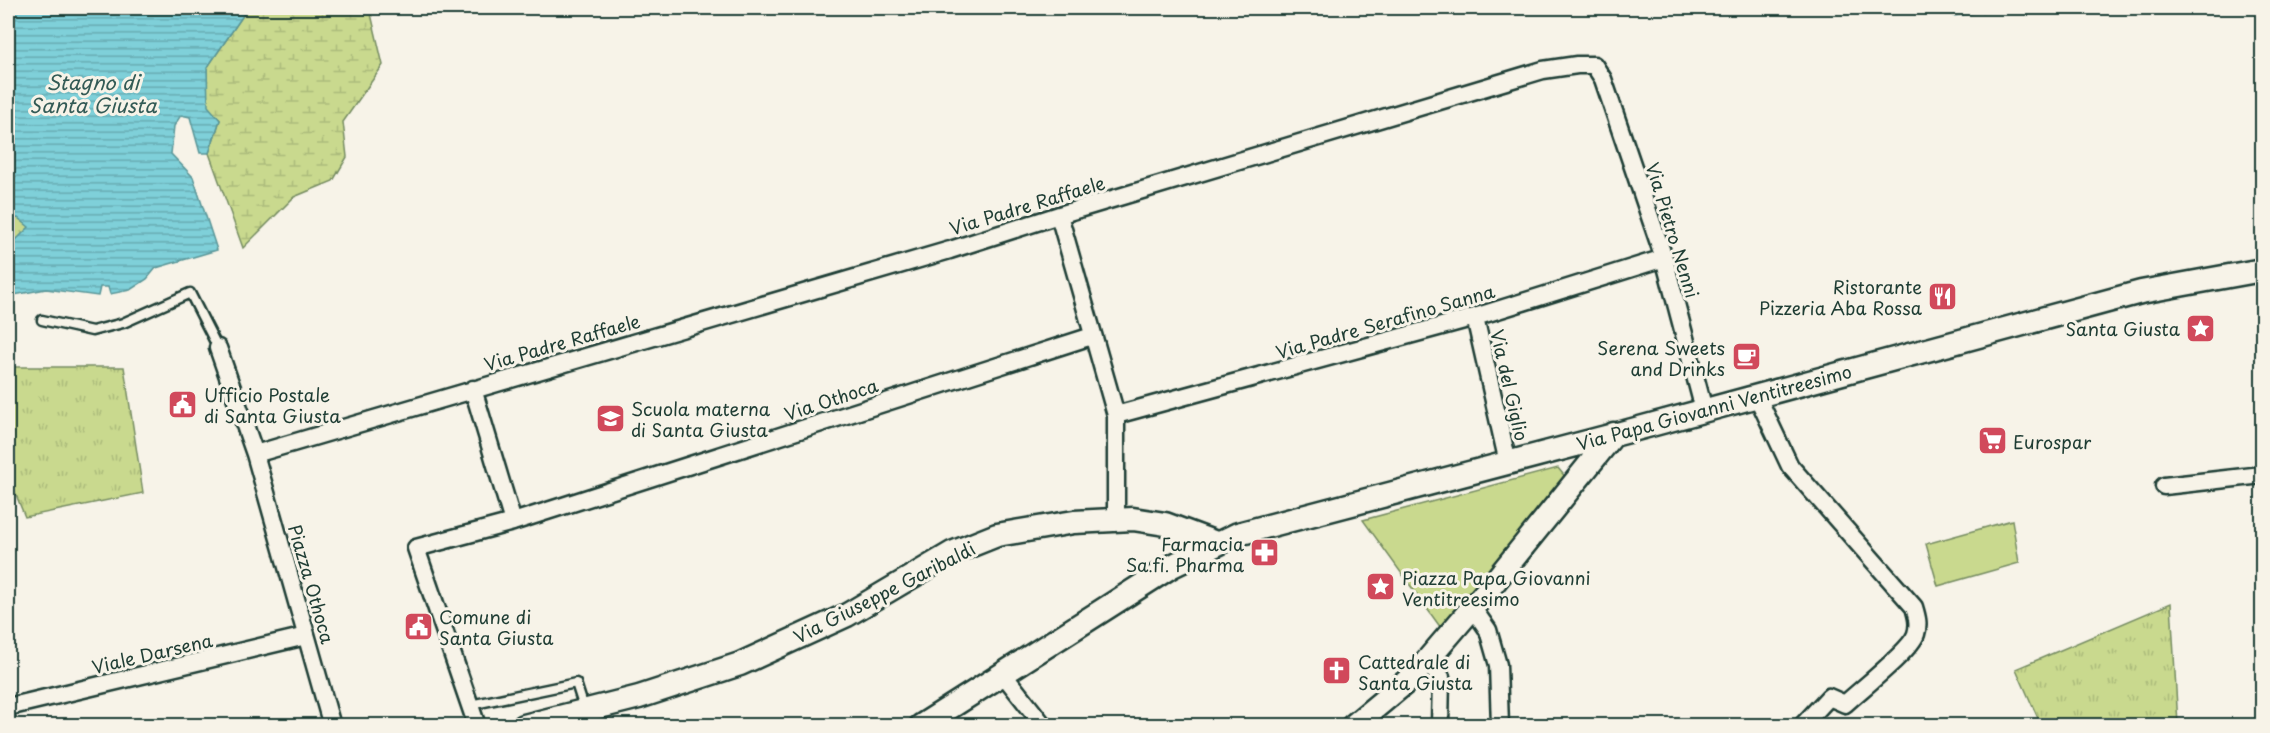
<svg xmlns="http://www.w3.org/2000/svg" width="2270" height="733" viewBox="0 0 2270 733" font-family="'Playpen Sans',sans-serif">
	<defs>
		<pattern id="grass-tufts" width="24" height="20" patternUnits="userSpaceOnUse" patternTransform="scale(1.5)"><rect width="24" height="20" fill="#c9d98e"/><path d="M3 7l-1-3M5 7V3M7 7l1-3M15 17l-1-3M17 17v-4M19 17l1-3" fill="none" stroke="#acbb7b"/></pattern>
		<pattern id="wetland-marsh" width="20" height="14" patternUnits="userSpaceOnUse" patternTransform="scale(1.5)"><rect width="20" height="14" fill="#c9d98e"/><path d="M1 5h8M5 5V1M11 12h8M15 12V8" fill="none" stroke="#acbb7b"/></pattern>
		<pattern id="water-rules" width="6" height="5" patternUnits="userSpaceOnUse" patternTransform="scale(1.5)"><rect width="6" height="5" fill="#7fd0d9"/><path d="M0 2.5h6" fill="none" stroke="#67aab1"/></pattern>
	</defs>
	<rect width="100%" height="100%" fill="#f7f3e8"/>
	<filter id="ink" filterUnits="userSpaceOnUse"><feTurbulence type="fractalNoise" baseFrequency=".0167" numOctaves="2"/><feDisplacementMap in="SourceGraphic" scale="12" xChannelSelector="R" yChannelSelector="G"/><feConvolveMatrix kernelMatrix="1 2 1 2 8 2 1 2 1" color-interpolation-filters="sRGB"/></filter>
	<g filter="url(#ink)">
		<path fill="url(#grass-tufts)" stroke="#748b61" stroke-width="1.5" d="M 18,218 L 30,227 L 12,244 L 8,243 L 8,220 Z
			M 8,367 L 124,367 L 143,493 L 25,517 L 8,475 Z
			M 2171,603 L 2178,725 L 2041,725 L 2016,669 Z"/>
		<path fill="url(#wetland-marsh)" stroke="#748b61" stroke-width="1.5" d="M 248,8 L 393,8 L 371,14 L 383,65 L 343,122 L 347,157 L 333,181 L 294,197 L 243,248 L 209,153 L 220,120 L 207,107 L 207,68 Z"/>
		<path fill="#c9d98e" stroke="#748b61" stroke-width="1.5" d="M 1558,468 L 1567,479 L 1441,628 L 1363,520 Z
			M 2012,520 L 2019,563 L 1938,586 L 1926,544 Z"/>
		<path fill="url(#water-rules)" stroke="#599597" stroke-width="1.5" d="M 8,8 L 248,8 L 207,68 L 208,106 L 220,120 L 209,153 L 200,153 L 190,117 L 181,115 L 174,126 L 171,154 L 193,177 L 217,250 L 156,268 L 147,279 L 130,290 L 110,294 L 108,287 L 100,287 L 98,296 L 46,289 L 8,296 L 8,243 L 12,244 L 29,227 L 18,218 L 8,220 Z
			M 1952,8 L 2015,8 L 1953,16 Z"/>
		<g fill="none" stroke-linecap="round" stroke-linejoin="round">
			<defs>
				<path id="lane" d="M 42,320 L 92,331 L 123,323 L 190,293 L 218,348
					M 470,705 L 576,683 L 584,708"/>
				<path id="street" d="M 1059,215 L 1116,415 L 1116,519
					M 1475,317 L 1508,463
					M 218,348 L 255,454 L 332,726
					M 473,389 L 513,522 L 416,548 L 477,726
					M 1757,396 L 1790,466 L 1914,607 C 1917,617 1919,624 1916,634 C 1911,650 1860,690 1845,704 L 1829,697 L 1802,726
					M 1116,415 L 1475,317 L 1664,258
					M 255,454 L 950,250 L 1059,215 L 1543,70 L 1577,65 L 1594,65 L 1603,79 L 1664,258 L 1704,410
					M 2164,486 L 2262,475
					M 513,522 L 1092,336
					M 1472,607 L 1488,630 L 1498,665 L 1500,726
					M 1425,663 L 1441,677 L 1440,726
					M 1003,674 L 1044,726
					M 8,707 L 306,636"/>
				<path id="secondary" d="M 524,726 L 639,697 L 740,664 L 847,615 L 952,553 L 997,535 L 1074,522 L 1133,519 L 1165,524 L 1216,543
					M 921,726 L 1172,566 L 1238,534 L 1625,432 L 2141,292 L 2262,270
					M 1353,726 L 1406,682 L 1425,663 L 1491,586 L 1614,434"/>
			</defs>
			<use href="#lane" stroke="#1f3d34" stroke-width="13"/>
			<use href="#street" stroke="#1f3d34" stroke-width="21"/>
			<use href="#secondary" stroke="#1f3d34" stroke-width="27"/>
			<use href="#lane" stroke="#f7f3e8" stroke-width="8"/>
			<use href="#street" stroke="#f7f3e8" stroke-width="16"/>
			<use href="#secondary" stroke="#f7f3e8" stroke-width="22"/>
		</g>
	</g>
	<defs>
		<symbol id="restaurant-square" viewBox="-11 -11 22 22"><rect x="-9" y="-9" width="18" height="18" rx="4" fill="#d1495b" stroke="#f7f3e8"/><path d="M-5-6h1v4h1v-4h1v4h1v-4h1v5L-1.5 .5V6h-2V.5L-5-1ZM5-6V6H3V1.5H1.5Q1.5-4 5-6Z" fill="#fff"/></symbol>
		<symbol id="sight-square" viewBox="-11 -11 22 22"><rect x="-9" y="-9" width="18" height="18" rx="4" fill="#d1495b" stroke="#f7f3e8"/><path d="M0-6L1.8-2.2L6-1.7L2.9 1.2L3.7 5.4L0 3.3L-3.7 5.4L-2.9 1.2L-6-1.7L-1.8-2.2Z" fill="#fff"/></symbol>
		<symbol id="cafe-square" viewBox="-11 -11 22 22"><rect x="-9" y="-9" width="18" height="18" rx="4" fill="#d1495b" stroke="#f7f3e8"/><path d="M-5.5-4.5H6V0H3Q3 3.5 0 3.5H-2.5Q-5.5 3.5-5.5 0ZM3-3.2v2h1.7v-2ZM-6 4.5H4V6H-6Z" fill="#fff"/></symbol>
		<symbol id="civic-square" viewBox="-11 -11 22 22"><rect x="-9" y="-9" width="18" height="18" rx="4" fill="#d1495b" stroke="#f7f3e8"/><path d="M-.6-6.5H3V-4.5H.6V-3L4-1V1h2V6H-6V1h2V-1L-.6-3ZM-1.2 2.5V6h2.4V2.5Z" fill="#fff"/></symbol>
		<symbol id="school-square" viewBox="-11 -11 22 22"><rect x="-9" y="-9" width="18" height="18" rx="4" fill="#d1495b" stroke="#f7f3e8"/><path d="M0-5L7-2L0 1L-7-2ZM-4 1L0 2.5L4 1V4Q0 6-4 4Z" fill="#fff"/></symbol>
		<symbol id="supermarket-square" viewBox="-11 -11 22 22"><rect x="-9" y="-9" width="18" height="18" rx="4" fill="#d1495b" stroke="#f7f3e8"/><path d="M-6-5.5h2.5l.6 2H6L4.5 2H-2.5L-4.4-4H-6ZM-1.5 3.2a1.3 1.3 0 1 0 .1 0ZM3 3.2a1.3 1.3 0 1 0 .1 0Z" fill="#fff"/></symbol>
		<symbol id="pharmacy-square" viewBox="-11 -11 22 22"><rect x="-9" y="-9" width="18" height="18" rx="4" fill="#d1495b" stroke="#f7f3e8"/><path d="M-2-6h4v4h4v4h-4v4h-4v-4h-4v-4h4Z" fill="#fff"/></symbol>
		<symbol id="church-square" viewBox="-11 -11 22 22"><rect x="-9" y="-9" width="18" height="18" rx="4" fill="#d1495b" stroke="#f7f3e8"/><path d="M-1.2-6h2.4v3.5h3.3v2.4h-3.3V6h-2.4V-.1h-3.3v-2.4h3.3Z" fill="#fff"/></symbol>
	</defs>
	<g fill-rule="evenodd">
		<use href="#restaurant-square" x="1926" y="280" width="33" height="33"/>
		<use href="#sight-square" x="2184" y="312" width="33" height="33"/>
		<use href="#cafe-square" x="1730" y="340" width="33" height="33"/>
		<use href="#civic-square" x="166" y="388" width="33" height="33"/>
		<use href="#school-square" x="594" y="402" width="33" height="33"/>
		<use href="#supermarket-square" x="1976" y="424" width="33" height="33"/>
		<use href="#pharmacy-square" x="1248" y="536" width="33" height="33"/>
		<use href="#sight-square" x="1364" y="570" width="33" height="33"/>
		<use href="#civic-square" x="402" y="610" width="33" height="33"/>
		<use href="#church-square" x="1320" y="654" width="33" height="33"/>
	</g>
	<g text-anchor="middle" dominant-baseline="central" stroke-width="6" stroke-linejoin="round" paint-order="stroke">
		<g font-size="18" fill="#1f3d34" stroke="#f7f3e8">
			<text transform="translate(1027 205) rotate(-17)">Via Padre Raffaele</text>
			<text transform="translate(1673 230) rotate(73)">Via Pietro Nenni</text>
			<text transform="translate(1385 321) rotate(-16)">Via Padre Serafino Sanna</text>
			<text transform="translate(562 342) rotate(-16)">Via Padre Raffaele</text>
			<text transform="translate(1510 385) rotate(77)">Via del Giglio</text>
			<text transform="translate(831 399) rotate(-18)">Via Othoca</text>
			<text transform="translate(1714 407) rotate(-15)">Via Papa Giovanni Ventitreesimo</text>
			<text transform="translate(312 584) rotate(74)">Piazza Othoca</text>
			<text transform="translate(884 592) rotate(-27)">Via Giuseppe Garibaldi</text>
			<text transform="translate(152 653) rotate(-13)">Viale Darsena</text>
		</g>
		<g font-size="18" fill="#1f3d34" stroke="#f7f3e8" text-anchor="start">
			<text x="1922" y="286" text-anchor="end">Ristorante<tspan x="1922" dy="21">Pizzeria Aba Rossa</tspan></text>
			<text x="2180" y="328" text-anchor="end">Santa Giusta</text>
			<text x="1725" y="347" text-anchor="end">Serena Sweets<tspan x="1725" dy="21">and Drinks</tspan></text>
			<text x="204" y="394">Ufficio Postale<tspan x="204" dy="21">di Santa Giusta</tspan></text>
			<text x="631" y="408">Scuola materna<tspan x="631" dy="21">di Santa Giusta</tspan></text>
			<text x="2013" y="441">Eurospar</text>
			<text x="1244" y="543" text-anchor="end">Farmacia<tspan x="1244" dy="21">Sa.fi. Pharma</tspan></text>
			<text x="1402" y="577">Piazza Papa Giovanni<tspan x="1402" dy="21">Ventitreesimo</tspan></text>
			<text x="439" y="616">Comune di<tspan x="439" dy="21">Santa Giusta</tspan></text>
			<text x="1358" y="661">Cattedrale di<tspan x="1358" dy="21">Santa Giusta</tspan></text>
		</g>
		<g font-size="20" font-style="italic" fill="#325a55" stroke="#f7f3e8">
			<text x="93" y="82">Stagno di<tspan x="93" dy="23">Santa Giusta</tspan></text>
		</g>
	</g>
	<rect width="2270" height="733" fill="none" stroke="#f7f3e8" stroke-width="30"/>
	<rect x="15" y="15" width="2240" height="703" fill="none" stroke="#1f3d34" stroke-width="2" filter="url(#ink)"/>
</svg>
